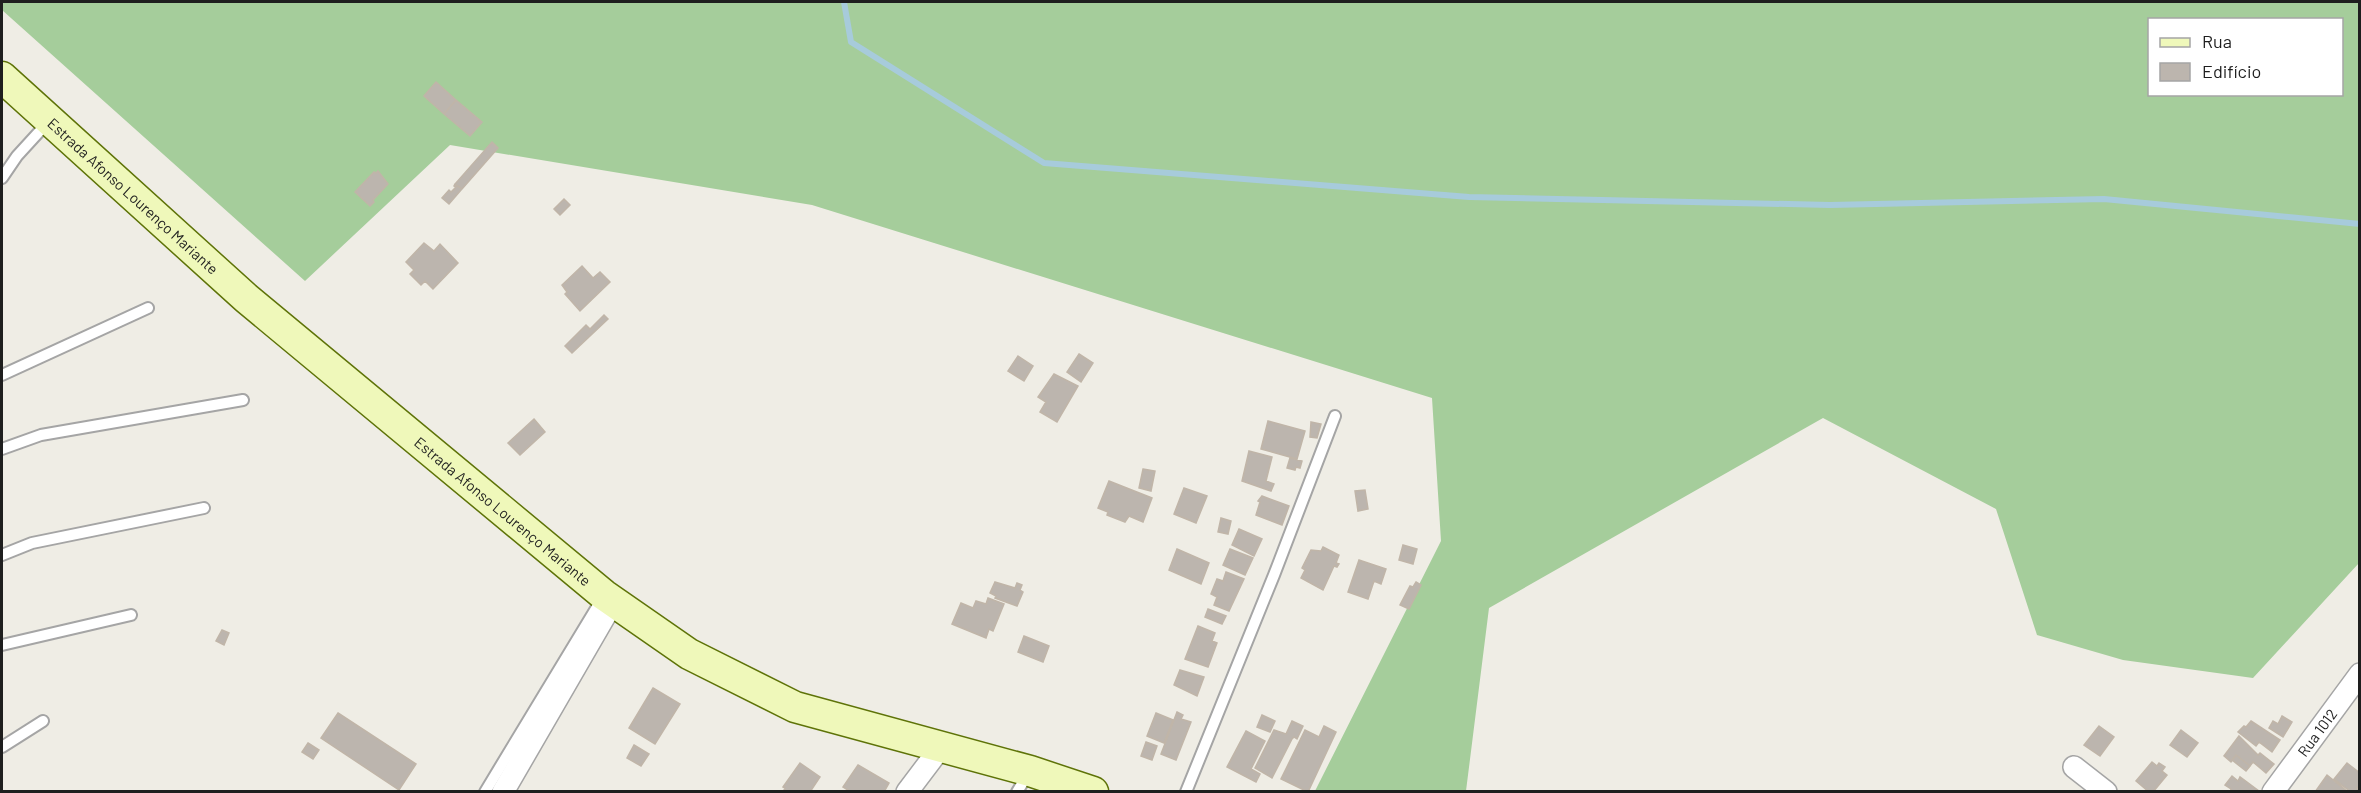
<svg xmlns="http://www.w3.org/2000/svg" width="2361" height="793" viewBox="0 0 2361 793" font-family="Barlow,sans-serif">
	<rect width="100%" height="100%" fill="#efede5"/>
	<path fill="#a5cd9b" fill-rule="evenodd" d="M 2,2 L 2359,2 L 2359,563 L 2253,678 L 2123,660 L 2037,635 L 1996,509 L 1823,418 L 1489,608 L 1466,791 L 1315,791 L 1441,541 L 1432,398 L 812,205 L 450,145 L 305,281 L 2,10 ZM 2150,20 L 2342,20 L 2342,94 L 2150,94 Z"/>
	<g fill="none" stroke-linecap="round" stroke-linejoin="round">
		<path stroke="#a7cbdb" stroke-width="6" d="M 844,2 L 851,42 L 1044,163 L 1469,197 L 1830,205 L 2104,199 L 2360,224"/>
	</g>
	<path fill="#bcb5ae" stroke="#c0b5a8" stroke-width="1.5" d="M 436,82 L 456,100 L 444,114 L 424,96 Z
		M 456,100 L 482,122 L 470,136 L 444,114 Z
		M 492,142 L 498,148 L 462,189 L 455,184 Z
		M 378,171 L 388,184 L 373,200 L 374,202 L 370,206 L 355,192 L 374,172 L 376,173 Z
		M 455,184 L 462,189 L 449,204 L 442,198 L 449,190 L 451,192 L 456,187 L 454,186 Z
		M 564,199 L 570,205 L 560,215 L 554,209 Z
		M 424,243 L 434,251 L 440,244 L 458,263 L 433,289 L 425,281 L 421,285 L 410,274 L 414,270 L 406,262 Z
		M 582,266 L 593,278 L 600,272 L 610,282 L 580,311 L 565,294 L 567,292 L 562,285 Z
		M 604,315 L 608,319 L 572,353 L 565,346 L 586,325 L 590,329 Z
		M 1079,354 L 1093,363 L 1081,382 L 1067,372 Z
		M 1018,356 L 1033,366 L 1024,381 L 1008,371 Z
		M 1054,374 L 1078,386 L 1057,422 L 1040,412 L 1046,402 L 1038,397 Z
		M 534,419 L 545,432 L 520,455 L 508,443 Z
		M 1268,421 L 1305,431 L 1297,459 L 1261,449 Z
		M 1311,422 L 1321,424 L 1317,438 L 1310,437 Z
		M 1249,451 L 1272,457 L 1266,481 L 1274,484 L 1271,491 L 1242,481 Z
		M 1290,458 L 1302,461 L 1300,468 L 1296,467 L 1295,470 L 1287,468 Z
		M 1143,469 L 1155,471 L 1151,491 L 1139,488 Z
		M 1109,481 L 1152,498 L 1143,522 L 1129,516 L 1125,522 L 1107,515 L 1108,512 L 1098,508 Z
		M 1184,488 L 1207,496 L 1196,523 L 1174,514 Z
		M 1365,490 L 1368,509 L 1358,511 L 1355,491 Z
		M 1262,496 L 1289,506 L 1282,525 L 1256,515 L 1260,502 L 1258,501 Z
		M 1221,518 L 1231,521 L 1228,534 L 1218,532 Z
		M 1239,529 L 1262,539 L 1254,556 L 1232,545 Z
		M 1403,545 L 1417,549 L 1413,564 L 1399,560 Z
		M 1323,547 L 1339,555 L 1336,563 L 1339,564 L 1337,567 L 1334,566 L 1323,590 L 1301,578 L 1305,570 L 1302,568 L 1311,550 L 1321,551 Z
		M 1177,549 L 1209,563 L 1201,584 L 1169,570 Z
		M 1230,549 L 1253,558 L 1245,575 L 1223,565 Z
		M 1359,560 L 1386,569 L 1381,584 L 1374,581 L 1368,599 L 1348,592 Z
		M 1226,572 L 1244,579 L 1229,611 L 1214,605 L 1217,597 L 1211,594 L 1217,579 L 1223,581 Z
		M 995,582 L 1015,588 L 1017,583 L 1022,585 L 1020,590 L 1023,592 L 1017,606 L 995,598 L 996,596 L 990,593 Z
		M 1416,582 L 1421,585 L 1409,609 L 1400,605 L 1410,586 L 1413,587 Z
		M 988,598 L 1004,604 L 993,631 L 989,629 L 986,638 L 952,624 L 961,603 L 973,608 L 976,601 L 986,604 Z
		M 1208,609 L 1226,616 L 1222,624 L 1205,617 Z
		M 1198,626 L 1215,633 L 1212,641 L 1217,643 L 1208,667 L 1185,659 Z
		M 222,630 L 229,633 L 224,645 L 216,641 Z
		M 1024,636 L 1049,646 L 1043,662 L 1018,652 Z
		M 1180,670 L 1204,677 L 1197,696 L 1174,685 Z
		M 653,688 L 680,704 L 655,744 L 629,728 Z
		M 1177,712 L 1183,715 L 1181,719 L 1191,722 L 1176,760 L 1161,754 Z
		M 338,713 L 416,764 L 399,790 L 321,738 Z
		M 1156,713 L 1173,720 L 1164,743 L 1147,736 Z
		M 1262,715 L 1275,721 L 1270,732 L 1257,727 Z
		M 2282,716 L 2292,722 L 2283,737 L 2269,728 L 2273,721 L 2278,724 Z
		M 1292,721 L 1303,726 L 1297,739 L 1294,737 L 1292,739 L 1272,778 L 1255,768 L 1274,730 L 1286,734 Z
		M 2251,721 L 2280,740 L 2272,752 L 2259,742 L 2256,746 L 2238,732 L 2244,726 L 2246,727 Z
		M 1324,726 L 1336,732 L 1308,792 L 1281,779 L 1305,730 L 1319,737 Z
		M 2099,726 L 2114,737 L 2100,756 L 2084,745 Z
		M 2181,730 L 2198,743 L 2187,757 L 2170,745 Z
		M 1246,731 L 1265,741 L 1251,769 L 1260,774 L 1256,782 L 1227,767 Z
		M 2239,736 L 2258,755 L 2260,753 L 2274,764 L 2266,773 L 2253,762 L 2250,766 L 2236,755 L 2231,762 L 2224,756 Z
		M 1146,742 L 1157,746 L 1152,760 L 1141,756 Z
		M 308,743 L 319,750 L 313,759 L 302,752 Z
		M 634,745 L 649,754 L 641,766 L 627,758 Z
		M 2236,755 L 2250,766 L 2246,771 L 2232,760 Z
		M 2152,762 L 2157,766 L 2159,763 L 2165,767 L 2162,771 L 2167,775 L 2153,792 L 2149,792 L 2136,781 Z
		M 800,763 L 820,777 L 810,792 L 783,792 L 785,788 L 783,787 Z
		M 2347,763 L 2360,773 L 2360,785 L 2357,788 L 2359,792 L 2351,792 L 2334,779 Z
		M 858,765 L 889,783 L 884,792 L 851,792 L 843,787 Z
		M 2327,775 L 2348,792 L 2315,792 Z
		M 2232,776 L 2238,781 L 2240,777 L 2259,791 L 2230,792 L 2231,789 L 2225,785 Z"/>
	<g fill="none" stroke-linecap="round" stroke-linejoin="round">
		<defs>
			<path id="service" d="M 2,178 L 17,156 L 49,121
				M 2,375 L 148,308
				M 2,449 L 41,435 L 243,400
				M 2,555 L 32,543 L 204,508
				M 2,645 L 131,615
				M 2,747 L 43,721
				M 485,792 L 603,597
				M 1017,792 L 1028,774
				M 1186,792 L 1274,575 L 1335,416"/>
			<g id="minor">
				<path d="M 2074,767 L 2106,792"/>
				<path d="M 503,792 L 613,602"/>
				<path d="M 907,792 L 941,747"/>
				<path id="s1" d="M 2273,792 L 2360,674"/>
			</g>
			<g id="secondary">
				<path id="s2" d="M 2,77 L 246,298 L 604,595 L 689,654 L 795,707 L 1030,771 L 1093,792"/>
			</g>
		</defs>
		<use href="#service" stroke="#a5a5a5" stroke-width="14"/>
		<use href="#minor" stroke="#a5a5a5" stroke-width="24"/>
		<use href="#secondary" stroke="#5e7308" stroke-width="33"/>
		<use href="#service" stroke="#fff" stroke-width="10"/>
		<use href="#minor" stroke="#fff" stroke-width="21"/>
		<use href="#secondary" stroke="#eff8ba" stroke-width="30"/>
	</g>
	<g text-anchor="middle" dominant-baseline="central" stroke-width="6" stroke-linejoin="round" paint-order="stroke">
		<g font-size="15" fill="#1e1e1e" stroke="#fff">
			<text stroke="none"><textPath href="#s2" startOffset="177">Estrada Afonso Lourenço Mariante</textPath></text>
			<text stroke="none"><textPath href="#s2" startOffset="663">Estrada Afonso Lourenço Mariante</textPath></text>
			<text stroke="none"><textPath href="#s1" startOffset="74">Rua 1012</textPath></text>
		</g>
	</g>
	<rect width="2361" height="793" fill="none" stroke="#1e1e1e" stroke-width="6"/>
	<rect x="2148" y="18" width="195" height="78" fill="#ffffff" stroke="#a5a5a5" stroke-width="1.5"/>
	<rect x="2160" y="38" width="30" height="9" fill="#eff8ba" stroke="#a5a5a5" stroke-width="1.5"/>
	<text x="2202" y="48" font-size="18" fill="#1e1e1e">Rua</text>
	<rect x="2160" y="63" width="30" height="18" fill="#bcb5ae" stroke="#a5a5a5" stroke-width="1.5"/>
	<text x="2202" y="78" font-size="18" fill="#1e1e1e">Edifício</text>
</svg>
